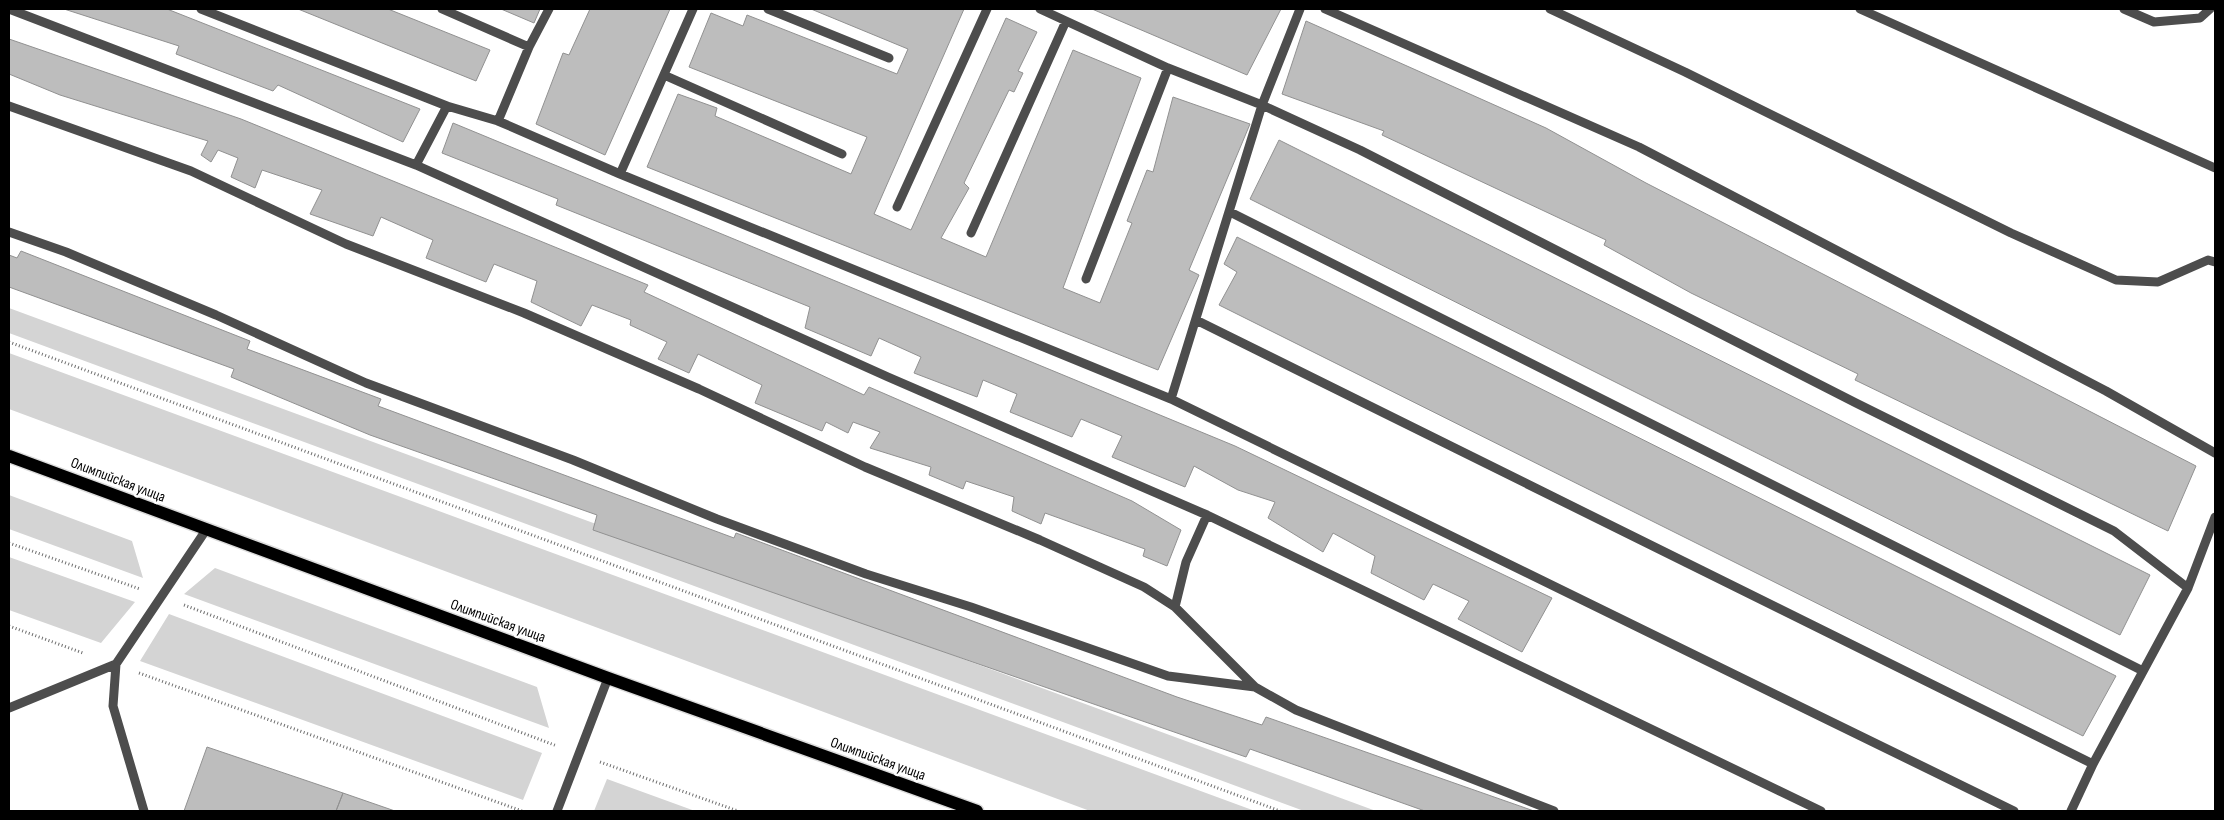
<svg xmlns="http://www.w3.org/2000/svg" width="2224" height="820" viewBox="0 0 2224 820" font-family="'Sofia Sans Condensed',sans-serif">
	<rect width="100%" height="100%" fill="#fff"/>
	<path fill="#d4d4d4" d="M 9,308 L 1376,811 L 1304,811 L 9,333 Z
		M 9,353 L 1255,811 L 1090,811 L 9,409 Z
		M 9,495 L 132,541 L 143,578 L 9,529 Z
		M 9,557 L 135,602 L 101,643 L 9,610 Z
		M 215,568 L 537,687 L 549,728 L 184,594 Z
		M 169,614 L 542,753 L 523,800 L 140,661 Z
		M 607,779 L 695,811 L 594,811 Z"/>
	<path fill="#bdbdbd" stroke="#919191" d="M 64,9 L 167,9 L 420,109 L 403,142 L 278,85 L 273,91 L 176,54 L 179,46 Z
		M 298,9 L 388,9 L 490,50 L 476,81 Z
		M 501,9 L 540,9 L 534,23 Z
		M 590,9 L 670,9 L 605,155 L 536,124 L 563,53 L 569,55 Z
		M 811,9 L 964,9 L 874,214 L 911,230 L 1006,18 L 1037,32 L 1018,71 L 1023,73 L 1014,92 L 1009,90 L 964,183 L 969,188 L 941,238 L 986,257 L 1073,50 L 1141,78 L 1063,288 L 1100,303 L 1132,223 L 1127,221 L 1147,170 L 1153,172 L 1173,97 L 1250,124 L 1189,270 L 1199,275 L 1158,370 L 647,167 L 678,94 L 717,108 L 715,116 L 851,174 L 867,137 L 689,67 L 711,13 L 743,26 L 747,15 L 897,74 L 908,49 Z
		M 1092,9 L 1281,9 L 1247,75 Z
		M 1306,21 L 1546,128 L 1646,183 L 2196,466 L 2168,531 L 1855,380 L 1858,374 L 1691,293 L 1604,245 L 1606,240 L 1382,135 L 1384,131 L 1282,94 Z
		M 9,39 L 241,119 L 648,285 L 644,292 L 864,395 L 869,387 L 1132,501 L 1181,530 L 1167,566 L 1143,556 L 1145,549 L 1045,513 L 1041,524 L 1012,511 L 1014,497 L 966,481 L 963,489 L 929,475 L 931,467 L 870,448 L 880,432 L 853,422 L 848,433 L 826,422 L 822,431 L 755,403 L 762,385 L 698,354 L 689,373 L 658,359 L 667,342 L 630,325 L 631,320 L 592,305 L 581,326 L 531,302 L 537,281 L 494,264 L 486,282 L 426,258 L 433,240 L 381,217 L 373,236 L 310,214 L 322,190 L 262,170 L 255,188 L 231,177 L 238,158 L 218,150 L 211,162 L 201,155 L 208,141 L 60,95 L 9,74 Z
		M 453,123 L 1235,446 L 1552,598 L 1522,652 L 1458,619 L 1469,601 L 1433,584 L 1424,600 L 1371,573 L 1375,556 L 1333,533 L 1323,552 L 1268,518 L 1275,502 L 1238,490 L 1194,466 L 1185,487 L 1112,457 L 1122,436 L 1081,419 L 1072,437 L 1010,412 L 1017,394 L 983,380 L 977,397 L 914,373 L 921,357 L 879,338 L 871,356 L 805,328 L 810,307 L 556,205 L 558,199 L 442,153 Z
		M 1279,140 L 2150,575 L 2120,635 L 1250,199 Z
		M 1237,237 L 2116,676 L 2083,736 L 1219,305 L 1237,272 L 1224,264 Z
		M 21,251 L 250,341 L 247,349 L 381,399 L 378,406 L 734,538 L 736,533 L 1177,697 L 1262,725 L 1266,717 L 1534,811 L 1425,811 L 1250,749 L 1246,757 L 593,530 L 597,515 L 370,435 L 231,377 L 234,369 L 9,287 L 9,255 L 17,258 Z
		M 207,747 L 343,793 L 336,811 L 184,811 Z
		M 343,793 L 395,811 L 336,811 Z"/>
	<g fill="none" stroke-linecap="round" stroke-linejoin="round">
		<defs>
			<path id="major" d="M 9,456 L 608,678 L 977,811"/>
		</defs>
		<use href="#major" stroke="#dbdbdb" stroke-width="15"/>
		<path stroke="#6f6f6f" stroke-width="3" stroke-dasharray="1 2.5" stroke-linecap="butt" d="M 9,342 L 1280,811
			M 9,543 L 140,589
			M 184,605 L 557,746
			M 9,626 L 83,653
			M 139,673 L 522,811
			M 600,762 L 738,811"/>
		<path stroke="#4d4d4d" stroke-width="9" d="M 9,9 L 416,165
			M 201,9 L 447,106
			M 442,9 L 529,47 L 549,9
			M 768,9 L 889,58
			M 1040,9 L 1168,68 L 1262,105 L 1300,9
			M 1325,9 L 1639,147 L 2106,391 L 2215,453
			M 1550,9 L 1685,72 L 2011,233 L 2116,280 L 2158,282 L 2208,260 L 2215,262
			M 1860,9 L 2215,168
			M 2124,9 L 2154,22 L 2200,18 L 2210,9
			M 529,47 L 498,121 L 447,106 L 416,165 L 888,377 L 1207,515 L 1186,562 L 1175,607 L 1255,687 L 1296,710 L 1554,811
			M 664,75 L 842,154
			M 9,106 L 191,171 L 346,244 L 524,313 L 699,389 L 865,467 L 1040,540 L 1144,587 L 1175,607
			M 498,121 L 620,174 L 1171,399
			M 620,174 L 693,9
			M 897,207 L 987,9
			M 1230,212 L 2143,671
			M 9,232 L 66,252 L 216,315 L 366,383 L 573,460 L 717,519 L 866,574 L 971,607 L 1168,676 L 1255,687
			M 971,233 L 1066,21
			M 1086,279 L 1168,68
			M 1196,320 L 2093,764
			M 1207,515 L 1821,811
			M 2188,588 L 2215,517
			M 116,664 L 113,706 L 144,811
			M 9,708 L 116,664 L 206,530
			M 557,811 L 608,678
			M 2014,811 L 1171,399 L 1262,105 L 1360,150 L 1856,403 L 2114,531 L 2188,588 L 2093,764 L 2071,811"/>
		<use href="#major" stroke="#000" stroke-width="12"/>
	</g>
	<g text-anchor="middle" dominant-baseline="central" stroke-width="5" stroke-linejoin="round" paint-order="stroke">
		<g font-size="15" fill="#000" stroke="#fff">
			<text transform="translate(118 480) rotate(21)">Олимпийская улица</text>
			<text transform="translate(498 621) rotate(20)">Олимпийская улица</text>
			<text transform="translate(878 759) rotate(20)">Олимпийская улица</text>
		</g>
	</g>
	<rect width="2224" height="820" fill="none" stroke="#000000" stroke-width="20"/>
</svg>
